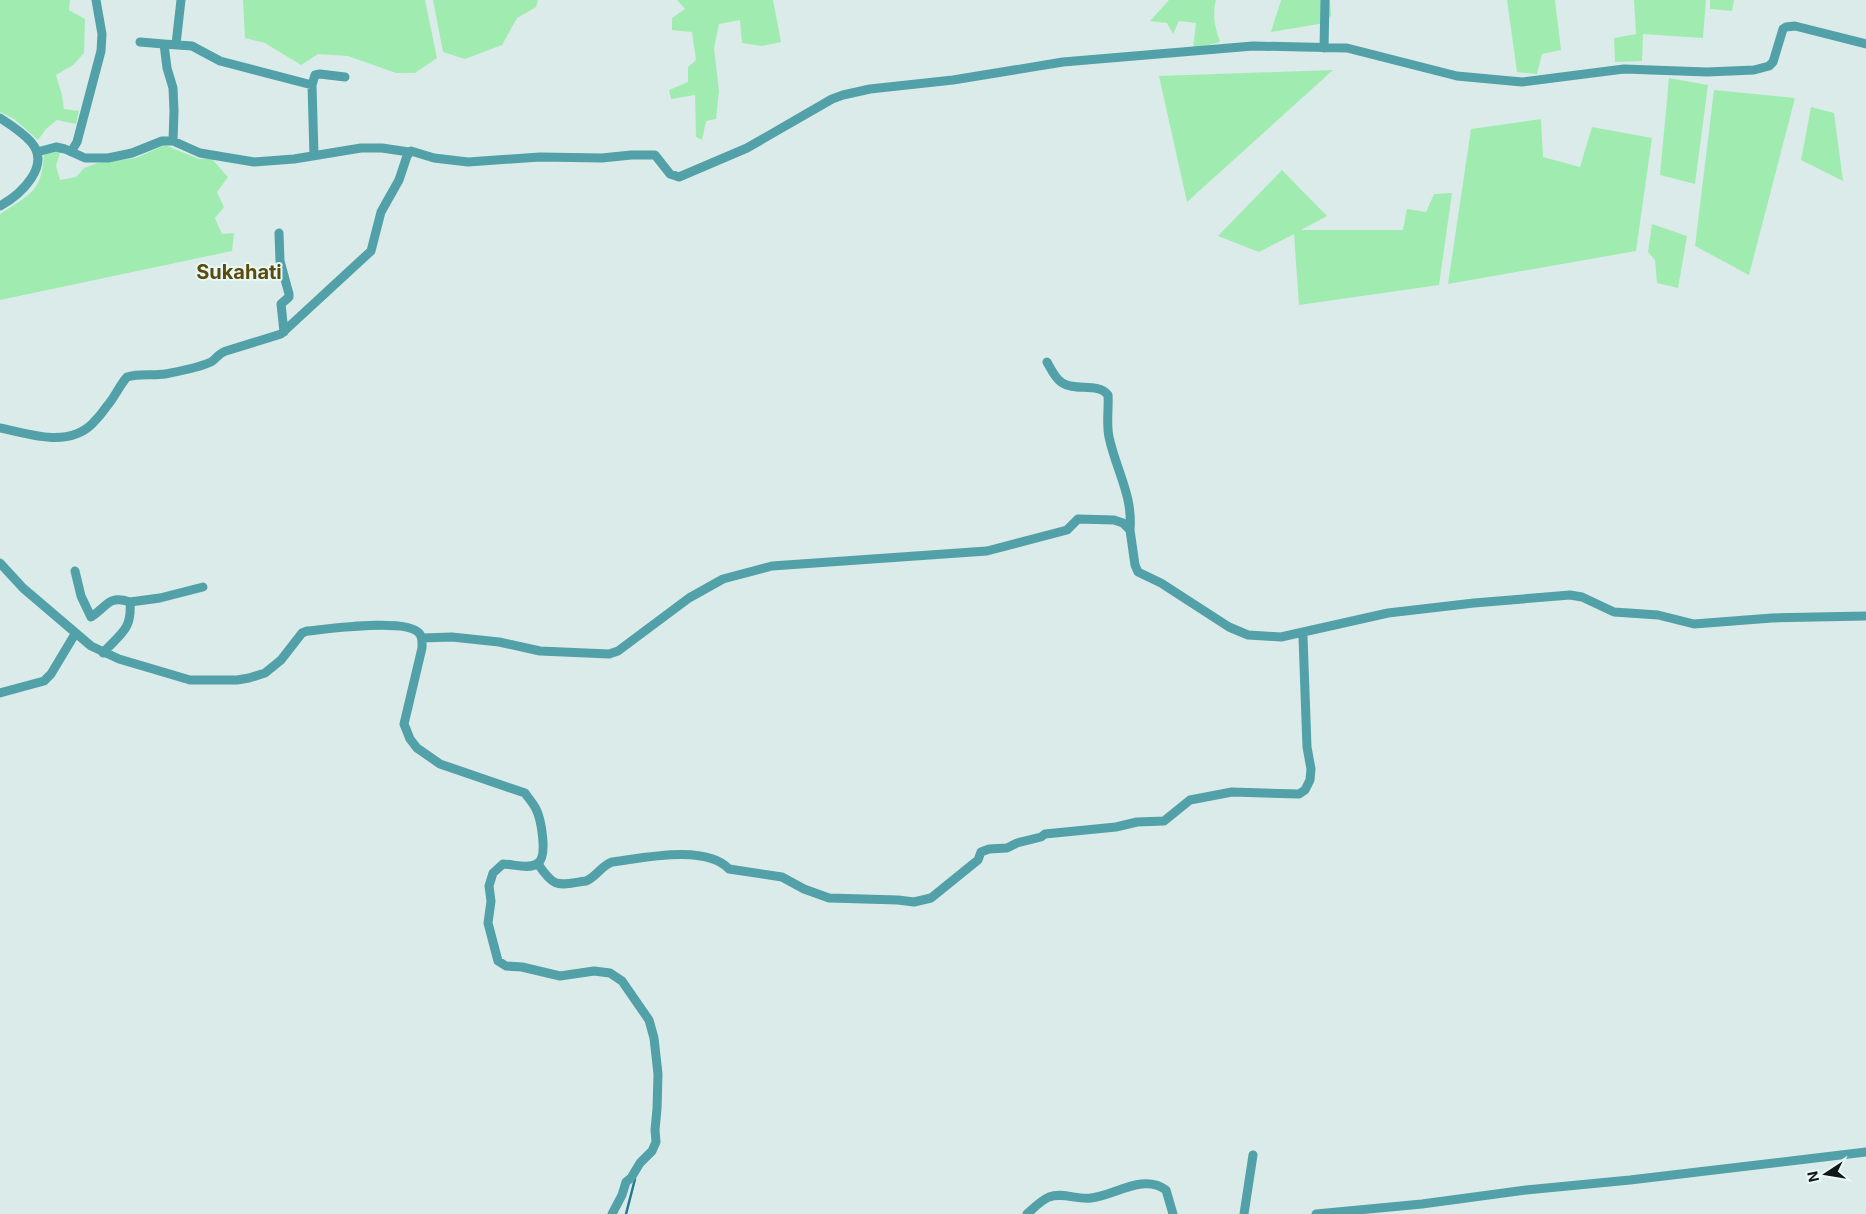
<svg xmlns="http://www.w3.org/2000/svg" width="1866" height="1214" viewBox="0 0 1866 1214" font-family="Inter,sans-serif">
	<rect width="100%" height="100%" fill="#dbebe9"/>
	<path fill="#a0ecb0" d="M 0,0 L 70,0 L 69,10 L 85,19 L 84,53 L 73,65 L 56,75 L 62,95 L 64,109 L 79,111 L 76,124 L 57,120 L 46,129 L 38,140 L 14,119 L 0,112 Z
		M 243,0 L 425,0 L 437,58 L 415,73 L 396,73 L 348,56 L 318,54 L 301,65 L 265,43 L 245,38 Z
		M 433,0 L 538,0 L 536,7 L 517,18 L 502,45 L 465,59 L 443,52 Z
		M 677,0 L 773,0 L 781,42 L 762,46 L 742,43 L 740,20 L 719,24 L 714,48 L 719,91 L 716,119 L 706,121 L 702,140 L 696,137 L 695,95 L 671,99 L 669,90 L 688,82 L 688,67 L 696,60 L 692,32 L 672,30 L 672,18 L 685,9 Z
		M 1169,0 L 1216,0 C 1212,15 1215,27 1220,42 L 1193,49 L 1196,23 L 1179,21 L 1173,34 L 1167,23 L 1150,21 Z
		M 1281,0 L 1330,0 L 1331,16 L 1319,24 L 1271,32 Z
		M 1507,0 L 1555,0 L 1561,50 L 1542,54 L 1537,74 L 1517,72 Z
		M 1634,0 L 1706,0 L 1703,38 L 1643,34 L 1642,61 L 1615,62 L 1614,38 L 1636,34 Z
		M 1710,0 L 1734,0 L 1732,11 L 1710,9 Z
		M 1333,70 L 1187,202 L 1159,76 Z
		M 1669,78 L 1708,85 L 1695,184 L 1660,175 Z
		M 1714,90 L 1795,98 L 1749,275 L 1695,246 Z
		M 1811,107 L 1834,113 L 1843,181 L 1801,160 Z
		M 1541,119 L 1543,157 L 1580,167 L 1592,127 L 1652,138 L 1636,251 L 1448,284 L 1471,129 Z
		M 165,145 L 199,159 L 212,159 L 228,177 L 217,192 L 224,207 L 215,218 L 222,234 L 234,233 L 232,251 L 0,300 L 0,214 C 32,193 43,191 44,150 L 60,152 L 56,166 L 60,180 L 76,177 L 84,168 L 98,163 L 136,158 Z
		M 1282,170 L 1327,216 L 1301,230 L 1403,230 L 1407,209 L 1426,212 L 1434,194 L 1452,193 L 1439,285 L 1299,305 L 1294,234 L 1259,252 L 1218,236 Z
		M 1652,224 L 1687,236 L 1678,288 L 1657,283 L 1655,260 L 1648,252 Z"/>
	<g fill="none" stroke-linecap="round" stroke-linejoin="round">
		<path stroke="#267992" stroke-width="2.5" d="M 626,1214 L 635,1179"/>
		<path stroke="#52a0a8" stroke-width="9" d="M 140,42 L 164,44 L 167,68 L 173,88 L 174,111 L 173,141
			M 164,44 L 192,46 L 220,61 L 312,85
			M 176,44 L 181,0
			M 1324,48 L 1325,0
			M 0,118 C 11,125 22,132 31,142 C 52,166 20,195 0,206
			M 37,152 L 56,147 L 65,149 L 85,158 L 108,158 L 132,153 L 162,141 L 173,141 L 200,153 L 254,162 L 294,159 L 361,148 L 382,148 L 409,152
			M 71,152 L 77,142 L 101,51 L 102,34 L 96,0
			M 314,156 L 312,85 L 315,75 L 320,74 L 345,77
			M 279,233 L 280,261 L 289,294 L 289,297 L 281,304 L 284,332
			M 1047,362 C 1051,369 1055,378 1061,382 C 1074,392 1098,382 1108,395 C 1109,409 1106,422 1109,437 C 1116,470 1133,495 1130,530
			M 0,428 C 30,434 67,448 92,424 C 98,418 103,412 107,406 C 115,397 119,386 127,377 C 139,373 153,376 165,374 C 180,371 198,368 211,362 C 216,359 219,353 226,351 L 281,334 L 371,251 L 381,212 L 399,180 L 407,156 L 411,151 L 434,158 L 468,162 L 540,157 L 602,158 L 631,155 L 655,155 L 670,174 L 679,177 L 747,148 L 832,99 L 843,95 L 870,89 L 953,80 L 1063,62 L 1253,46 L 1347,48 L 1457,76 L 1522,82 L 1624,69 L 1707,72 L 1754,70 L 1769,66 L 1773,62 L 1783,29 L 1786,27 L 1795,26 L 1866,44
			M 0,563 L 23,588 L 91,646 L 119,659 L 190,680 L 237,680 L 249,678 L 265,673 L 281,660 L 302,633 L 307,631 C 328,629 406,618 419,633 C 423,637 422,643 422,648 L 404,724 L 410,739 L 417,748 L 440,764 L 525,793 C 529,799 533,803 536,809 C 541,819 548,856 538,863 C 530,870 513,864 503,864 L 493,873 L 489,886 L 491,901 L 488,923 L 498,961 L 506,966 L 522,967 L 560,976 L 594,971 L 610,973 L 622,981 L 649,1020 L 654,1038 L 658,1074 L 657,1109 L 655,1130 L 656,1142 L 652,1151 L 640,1163 L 631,1178 L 626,1182 L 622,1195 L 612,1214
			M 75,571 L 81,596 L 91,617 C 108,606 108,595 130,602
			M 422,638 L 452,637 L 499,642 L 540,651 L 609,654 L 618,651 L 689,598 L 723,579 L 772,566 L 987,551 L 1067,530 L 1078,519 L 1114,520 L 1123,523 L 1130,530 L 1135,565 L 1138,572 L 1161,583 L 1229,627 L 1248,635 L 1281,637 L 1388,613 L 1474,603 L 1570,595 L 1582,597 L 1614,612 L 1658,615 L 1694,624 L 1772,618 L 1866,616
			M 103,653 C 121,633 132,630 130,602 L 160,598 L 203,587
			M 0,693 L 44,681 L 51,674 L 75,634
			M 538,864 C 555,889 557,885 586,881 C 596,877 601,866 612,862 C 643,858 706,844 729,869 L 782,877 L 804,889 L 829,898 L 898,900 L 914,902 L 931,898 L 978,860 L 981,852 L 989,849 L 1007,848 L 1017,843 L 1041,837 L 1045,834 L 1116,827 L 1137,822 L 1164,821 L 1190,800 L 1232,792 L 1299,794 L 1305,790 L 1310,780 L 1311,769 L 1307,747 L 1303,637 L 1301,634
			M 1027,1214 C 1034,1208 1040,1201 1049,1197 C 1063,1192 1077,1200 1091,1198 C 1114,1196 1143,1173 1166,1190 L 1173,1214
			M 1244,1214 L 1253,1155
			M 1316,1214 L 1422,1204 L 1526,1190 L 1630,1180 L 1866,1152"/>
	</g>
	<g text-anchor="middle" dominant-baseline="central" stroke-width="4" stroke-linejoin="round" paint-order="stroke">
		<g font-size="20" font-weight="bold" fill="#5a4b0b" stroke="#e8f8f6">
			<text x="239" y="272">Sukahati</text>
		</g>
	</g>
	<g transform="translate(1826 1174) rotate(258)" stroke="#e8f8f6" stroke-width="4" paint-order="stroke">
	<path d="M0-4L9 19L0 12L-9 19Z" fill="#111716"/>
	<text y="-8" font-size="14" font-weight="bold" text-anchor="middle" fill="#111716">N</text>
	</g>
</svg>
